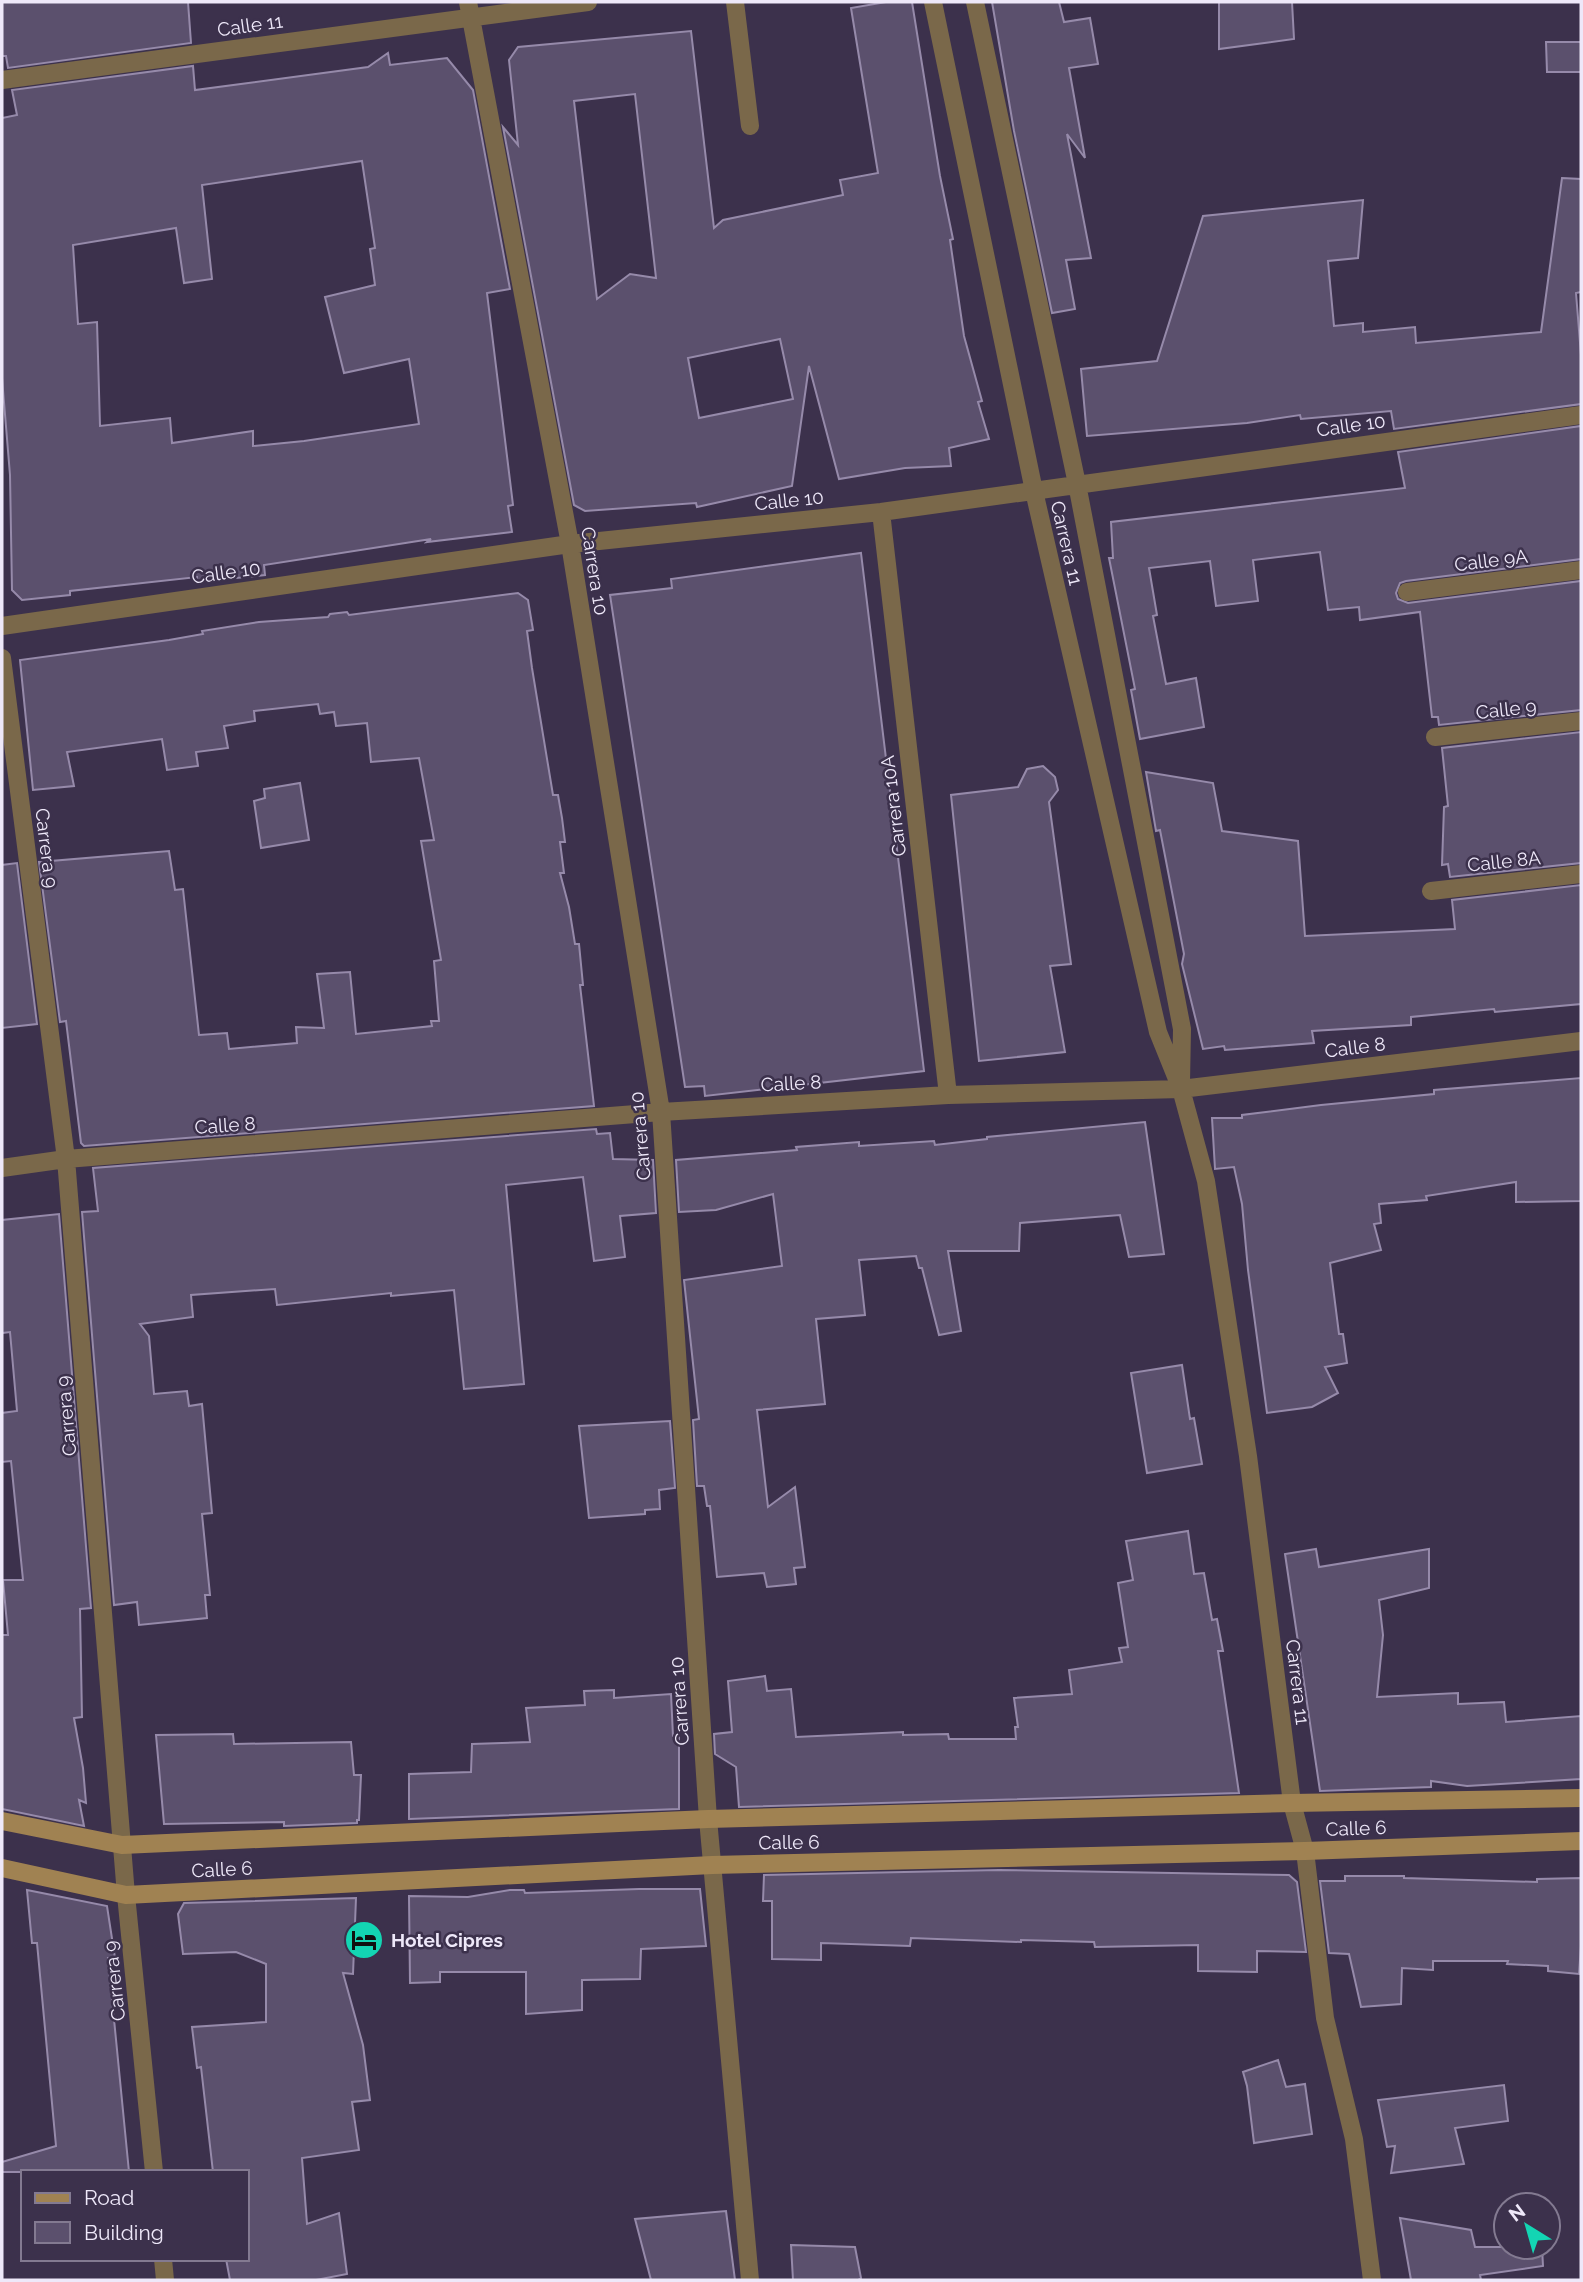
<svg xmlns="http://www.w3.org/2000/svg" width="1583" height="2282" viewBox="0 0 1583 2282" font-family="Raleway,sans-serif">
	<rect width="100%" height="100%" fill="#3c314c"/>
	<path fill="#5b506d" stroke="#968aaa" stroke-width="2" fill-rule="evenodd" d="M 2,2 L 188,2 L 191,43 L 8,68 L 6,56 L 2,56 Z
		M 886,2 L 912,2 L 940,176 L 953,239 L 950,240 L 964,336 L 982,401 L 978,402 L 989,439 L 949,448 L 951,466 L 905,468 L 839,479 L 809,366 L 792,486 L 697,507 L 696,503 L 585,511 L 574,505 L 503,127 L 518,145 L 509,60 L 518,47 L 691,31 L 714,228 L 723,220 L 843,195 L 840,180 L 878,173 L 851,8 ZM 635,94 L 656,278 L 630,274 L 597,299 L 574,101 ZM 780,339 L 793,399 L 699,418 L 688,358 Z
		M 992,2 L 1059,2 L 1064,22 L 1090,18 L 1098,64 L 1069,68 L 1085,158 L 1067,134 L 1091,258 L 1066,260 L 1075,309 L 1052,313 L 1014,131 Z
		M 1219,2 L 1292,2 L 1294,39 L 1219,49 Z
		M 1546,42 L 1581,42 L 1581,72 L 1547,72 Z
		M 388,53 L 390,65 L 447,58 L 473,90 L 510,289 L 487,293 L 513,505 L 508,506 L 512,532 L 427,542 L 431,539 L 264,565 L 265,575 L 197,582 L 197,577 L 70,591 L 70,595 L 22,600 L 12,590 L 10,475 L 2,378 L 2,118 L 17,115 L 12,90 L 193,66 L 195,90 L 368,67 ZM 362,161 L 375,248 L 370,249 L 375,285 L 325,297 L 344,373 L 409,359 L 419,424 L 304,441 L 253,446 L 253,431 L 172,443 L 170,418 L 100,426 L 97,322 L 78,324 L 73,245 L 176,228 L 184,283 L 212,279 L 202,185 Z
		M 1562,178 L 1581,179 L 1581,292 L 1576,293 L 1581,355 L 1581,404 L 1394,429 L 1391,411 L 1301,419 L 1300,415 L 1247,423 L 1087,436 L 1081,369 L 1157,361 L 1203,216 L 1363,200 L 1358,258 L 1328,261 L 1334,326 L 1363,323 L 1363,332 L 1415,327 L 1416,343 L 1541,332 Z
		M 1581,426 L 1581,559 L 1406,581 L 1400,583 L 1396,593 L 1398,599 L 1408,603 L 1581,581 L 1581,710 L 1439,725 L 1438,717 L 1432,717 L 1420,612 L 1360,620 L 1359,607 L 1328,610 L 1320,552 L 1253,560 L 1258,601 L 1216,606 L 1210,561 L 1149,568 L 1157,615 L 1153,616 L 1166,684 L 1196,678 L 1204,727 L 1140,739 L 1131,690 L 1135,689 L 1109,558 L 1113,558 L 1111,522 L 1405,488 L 1398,452 Z
		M 861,553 L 924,1071 L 705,1096 L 704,1086 L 685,1087 L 610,595 L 672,588 L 671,579 Z
		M 518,593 L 528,600 L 533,630 L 527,631 L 532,668 L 553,795 L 558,795 L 562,818 L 565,842 L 560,842 L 564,873 L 560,873 L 569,907 L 575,944 L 579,944 L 583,985 L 580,985 L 594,1106 L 84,1146 L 81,1143 L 66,1021 L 60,1022 L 39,862 L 169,851 L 175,890 L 183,889 L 199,1035 L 227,1033 L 229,1049 L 297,1043 L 296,1027 L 324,1028 L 317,974 L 350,972 L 356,1034 L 432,1026 L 431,1021 L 439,1021 L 434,961 L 441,960 L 421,841 L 434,840 L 419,758 L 371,762 L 367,723 L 336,726 L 334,712 L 320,714 L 318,704 L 254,711 L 255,721 L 224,726 L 228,748 L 196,752 L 198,766 L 167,770 L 162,739 L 67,752 L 74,786 L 33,790 L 20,660 L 169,640 L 203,634 L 202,631 L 259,622 L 328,617 L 330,614 L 347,612 L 349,615 Z
		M 1581,732 L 1581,863 L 1450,877 L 1448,864 L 1442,865 L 1444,807 L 1448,806 L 1442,748 Z
		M 1043,766 L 1055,777 L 1058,790 L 1049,802 L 1071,964 L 1050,966 L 1065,1052 L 979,1061 L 951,795 L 1018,787 L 1027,769 Z
		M 1146,772 L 1213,783 L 1222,831 L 1298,841 L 1305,936 L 1455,929 L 1452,900 L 1581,885 L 1581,1004 L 1495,1012 L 1494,1009 L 1411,1017 L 1411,1025 L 1312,1031 L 1314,1043 L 1225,1050 L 1224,1046 L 1203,1049 L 1182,964 L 1184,954 L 1160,830 L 1156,831 Z
		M 300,783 L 309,840 L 261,848 L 254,801 L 265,798 L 264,789 Z
		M 17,863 L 37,1024 L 2,1028 L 2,865 Z
		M 1581,1078 L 1581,1201 L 1516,1202 L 1516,1182 L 1426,1196 L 1427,1200 L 1379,1204 L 1381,1223 L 1374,1224 L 1381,1250 L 1330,1263 L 1339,1334 L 1343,1334 L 1347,1363 L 1325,1367 L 1338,1393 L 1312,1407 L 1267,1413 L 1248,1270 L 1242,1204 L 1234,1167 L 1215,1169 L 1212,1118 L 1242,1118 L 1242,1115 L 1321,1105 L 1434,1094 L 1434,1090 Z
		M 1145,1122 L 1164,1254 L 1129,1257 L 1120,1215 L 1020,1223 L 1019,1251 L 948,1251 L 961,1331 L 939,1335 L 922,1268 L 919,1268 L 916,1256 L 859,1260 L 865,1315 L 816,1319 L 825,1404 L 757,1410 L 768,1507 L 795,1487 L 805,1567 L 794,1568 L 796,1584 L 767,1587 L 764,1573 L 717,1577 L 710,1506 L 707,1506 L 704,1486 L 697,1486 L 693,1420 L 699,1419 L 684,1280 L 782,1266 L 773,1194 L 716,1210 L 679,1212 L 676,1160 L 797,1150 L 796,1147 L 859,1142 L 859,1146 L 934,1141 L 935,1145 L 987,1139 L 987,1137 Z
		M 596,1129 L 597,1134 L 610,1133 L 613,1159 L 653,1160 L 656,1213 L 620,1216 L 625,1257 L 594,1261 L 583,1177 L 506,1185 L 524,1384 L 464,1389 L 454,1290 L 391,1296 L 391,1293 L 277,1305 L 275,1289 L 191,1295 L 193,1317 L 140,1324 L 149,1336 L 154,1394 L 187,1391 L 189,1406 L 202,1404 L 212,1513 L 202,1514 L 210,1595 L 205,1595 L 207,1618 L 139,1625 L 137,1602 L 114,1605 L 82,1212 L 98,1211 L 93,1168 Z
		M 59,1214 L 91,1608 L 80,1609 L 82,1717 L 74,1718 L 83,1768 L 86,1803 L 79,1800 L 84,1826 L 2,1809 L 2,1635 L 8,1635 L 3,1580 L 23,1580 L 11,1461 L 2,1462 L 2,1413 L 17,1411 L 10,1332 L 2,1333 L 2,1220 Z
		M 1182,1365 L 1190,1419 L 1194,1418 L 1202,1464 L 1147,1473 L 1131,1373 Z
		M 670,1421 L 675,1488 L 659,1490 L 660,1509 L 645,1510 L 645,1514 L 589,1518 L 579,1426 Z
		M 1188,1531 L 1194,1574 L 1204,1573 L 1212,1620 L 1217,1619 L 1223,1651 L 1218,1651 L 1239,1793 L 739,1807 L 736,1767 L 715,1754 L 714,1734 L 732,1732 L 728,1681 L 765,1676 L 767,1691 L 791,1689 L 796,1737 L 903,1732 L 903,1735 L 948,1734 L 949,1739 L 1016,1739 L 1015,1727 L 1018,1727 L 1014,1698 L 1072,1694 L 1069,1670 L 1122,1662 L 1119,1648 L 1128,1647 L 1118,1583 L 1133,1580 L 1126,1541 Z
		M 1316,1549 L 1319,1567 L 1429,1549 L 1429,1588 L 1379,1600 L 1383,1635 L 1377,1697 L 1458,1693 L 1458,1704 L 1504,1702 L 1506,1722 L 1581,1716 L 1581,1779 L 1467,1786 L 1431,1781 L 1431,1787 L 1320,1791 L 1285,1554 Z
		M 614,1690 L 614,1698 L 671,1694 L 673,1736 L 679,1736 L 679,1809 L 409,1819 L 409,1774 L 471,1772 L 472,1744 L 530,1742 L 526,1708 L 585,1705 L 584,1691 Z
		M 233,1734 L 234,1744 L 351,1742 L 354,1775 L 361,1775 L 359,1820 L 357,1820 L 357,1823 L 284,1826 L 284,1822 L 164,1824 L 156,1735 Z
		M 999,1870 L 1289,1875 L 1297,1882 L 1306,1952 L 1257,1951 L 1257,1972 L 1198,1971 L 1198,1945 L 1095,1947 L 1094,1942 L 1021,1940 L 1021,1942 L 911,1938 L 910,1946 L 821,1943 L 821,1960 L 772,1959 L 772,1901 L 763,1901 L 764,1875 Z
		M 1345,1876 L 1404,1876 L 1404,1878 L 1537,1882 L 1537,1879 L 1581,1878 L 1581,1946 L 1579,1974 L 1548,1971 L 1548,1966 L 1507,1964 L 1508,1961 L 1433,1961 L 1433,1970 L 1402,1968 L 1401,2004 L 1361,2007 L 1349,1954 L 1329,1953 L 1320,1881 L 1345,1881 Z
		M 639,1889 L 700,1889 L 706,1946 L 641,1949 L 640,1979 L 582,1980 L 582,2010 L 526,2014 L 526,1972 L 440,1972 L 440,1982 L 410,1983 L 409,1896 L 468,1897 L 510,1890 L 524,1890 L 525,1893 Z
		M 27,1890 L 107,1906 L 115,1958 L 108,1958 L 129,2172 L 2,2172 L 2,2162 L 56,2146 L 37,1943 L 32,1943 Z
		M 356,1898 L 353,1974 L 343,1973 L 363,2045 L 370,2100 L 352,2102 L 359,2150 L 302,2158 L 307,2224 L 339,2213 L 347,2274 L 316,2280 L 230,2280 L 226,2259 L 247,2259 L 247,2172 L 213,2172 L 201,2067 L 197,2068 L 192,2027 L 266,2022 L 266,1964 L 236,1952 L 183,1954 L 178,1914 L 184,1903 Z
		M 1278,2060 L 1286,2087 L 1305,2084 L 1312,2134 L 1254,2143 L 1247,2086 L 1243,2072 Z
		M 1504,2085 L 1508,2121 L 1455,2128 L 1464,2164 L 1391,2173 L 1395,2146 L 1387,2147 L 1378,2100 Z
		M 726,2211 L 735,2280 L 651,2280 L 635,2219 Z
		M 1400,2218 L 1471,2230 L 1475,2247 L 1542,2247 L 1543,2266 L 1480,2275 L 1481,2280 L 1411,2280 Z
		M 791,2245 L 855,2247 L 861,2278 L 858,2280 L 793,2280 Z"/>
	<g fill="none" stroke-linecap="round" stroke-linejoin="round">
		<path stroke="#7a684a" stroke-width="18" d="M 468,2 L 570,544 L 661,1112 L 708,1819 L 750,2280
			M 735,2 L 750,126
			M 933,2 L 1034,491 L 1158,1032 L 1181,1089 L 1206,1181 L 1248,1456 L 1292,1803 L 1305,1851 L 1325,2018 L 1354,2139 L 1372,2280
			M 975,2 L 1077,484 L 1182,1029 L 1181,1082
			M 2,80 L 588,2
			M 881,512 L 948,1095
			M 1407,592 L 1581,570
			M 2,626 L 570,544 L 881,512 L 1581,415
			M 2,658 L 66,1159 L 126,1895 L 154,2172
			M 1435,737 L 1581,721
			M 1431,891 L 1581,874
			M 2,1168 L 66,1159 L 661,1112 L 948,1095 L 1181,1089 L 1581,1041
			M 163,2259 L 165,2280"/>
		<path stroke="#a08252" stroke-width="18" d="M 2,1821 L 122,1845 L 708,1819 L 1292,1803 L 1581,1798
			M 2,1868 L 126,1895 L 712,1865 L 1305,1851 L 1581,1841"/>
	</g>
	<defs>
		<symbol id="hotel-disc" viewBox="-11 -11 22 22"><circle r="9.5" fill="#13d5b3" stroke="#3c314c"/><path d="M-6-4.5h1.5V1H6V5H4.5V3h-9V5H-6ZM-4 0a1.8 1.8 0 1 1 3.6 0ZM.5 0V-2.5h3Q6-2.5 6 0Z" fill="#111"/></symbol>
	</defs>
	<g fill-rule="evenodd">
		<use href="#hotel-disc" x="342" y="1918" width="44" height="44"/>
	</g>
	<g text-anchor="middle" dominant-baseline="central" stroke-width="5" stroke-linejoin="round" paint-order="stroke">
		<g font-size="19" fill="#eee8f9" stroke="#3c314c">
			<text transform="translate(250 25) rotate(-8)">Calle 11</text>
			<text transform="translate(1351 425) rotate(-8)">Calle 10</text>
			<text transform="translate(789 500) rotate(-6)">Calle 10</text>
			<text transform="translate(1067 543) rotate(77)">Carrera 11</text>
			<text transform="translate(1491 560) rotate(-7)">Calle 9A</text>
			<text transform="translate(595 571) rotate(81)">Carrera 10</text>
			<text transform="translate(226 572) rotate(-8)">Calle 10</text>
			<text transform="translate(1506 709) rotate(-6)">Calle 9</text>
			<text transform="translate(893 806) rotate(-97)">Carrera 10A</text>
			<text transform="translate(47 848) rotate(83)">Carrera 9</text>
			<text transform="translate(1504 861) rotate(-6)">Calle 8A</text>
			<text transform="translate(1355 1047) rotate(-7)">Calle 8</text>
			<text transform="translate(791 1083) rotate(-3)">Calle 8</text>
			<text transform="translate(225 1125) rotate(-4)">Calle 8</text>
			<text transform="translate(640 1136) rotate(-95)">Carrera 10</text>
			<text transform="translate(66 1416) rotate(-95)">Carrera 9</text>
			<text transform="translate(1298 1682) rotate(83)">Carrera 11</text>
			<text transform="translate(679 1701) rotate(-94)">Carrera 10</text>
			<text transform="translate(1356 1828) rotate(-2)">Calle 6</text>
			<text transform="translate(789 1842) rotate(-1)">Calle 6</text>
			<text transform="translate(222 1869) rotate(-3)">Calle 6</text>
			<text transform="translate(114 1981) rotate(-96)">Carrera 9</text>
		</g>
		<g font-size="19" font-weight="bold" fill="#eee8f9" stroke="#3c314c" text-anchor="start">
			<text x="391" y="1940">Hotel Cipres</text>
		</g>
	</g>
	<rect width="1583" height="2282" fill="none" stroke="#eee8f9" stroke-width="7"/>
	<rect x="21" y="2170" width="228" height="91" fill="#3c314c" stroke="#837a91" stroke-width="2"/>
	<rect x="35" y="2193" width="35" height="10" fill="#a08252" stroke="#837a91" stroke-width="2"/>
	<text x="84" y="2205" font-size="21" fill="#eee8f9">Road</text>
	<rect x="35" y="2222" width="35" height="21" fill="#5b506d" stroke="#837a91" stroke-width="2"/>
	<text x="84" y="2240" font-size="21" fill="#eee8f9">Building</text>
	<g transform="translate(1527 2226) rotate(323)"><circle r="33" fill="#3c314c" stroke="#837a91" stroke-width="2"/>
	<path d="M0-5L12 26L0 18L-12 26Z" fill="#13d5b3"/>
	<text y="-10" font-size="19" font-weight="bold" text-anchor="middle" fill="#eee8f9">N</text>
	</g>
</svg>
